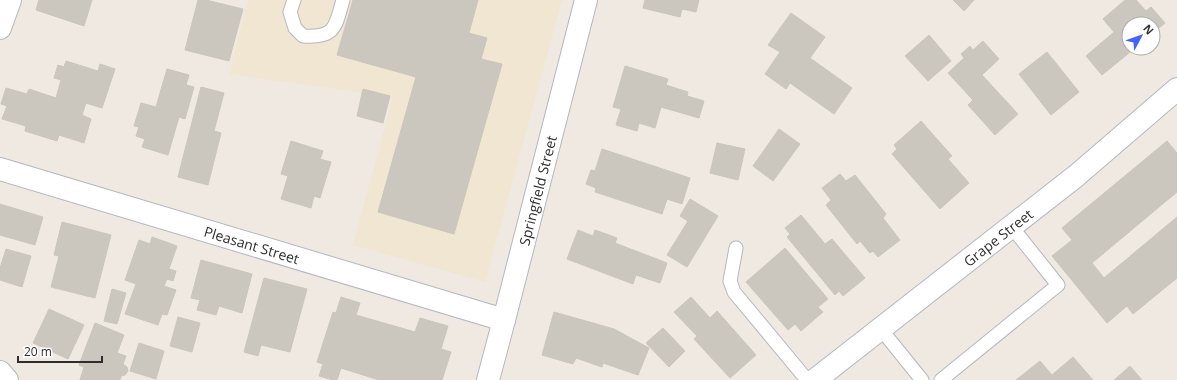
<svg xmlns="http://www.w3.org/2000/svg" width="1177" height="380" viewBox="0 0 1177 380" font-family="'Open Sans',sans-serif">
	<rect width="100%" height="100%" fill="#efe9e1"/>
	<path fill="#f0e6d1" d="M 248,0 L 562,0 L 485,282 L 353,245 L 393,97 L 229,74 Z"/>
	<path fill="#cbc7bf" stroke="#cbc5ba" d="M 39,0 L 92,0 L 84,26 L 36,10 Z
		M 198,0 L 206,0 L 243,9 L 229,61 L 185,50 Z
		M 353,0 L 478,0 L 469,33 L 487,38 L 481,59 L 502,64 L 454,234 L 378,212 L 416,77 L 337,55 Z
		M 645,0 L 699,0 L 696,12 L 682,9 L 680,17 L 643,8 Z
		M 953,0 L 974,0 L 964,11 Z
		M 1125,0 L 1136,0 L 1146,11 L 1151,7 L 1165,23 L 1153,33 L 1153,24 L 1129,24 L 1129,48 L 1135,48 L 1102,75 L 1086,56 L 1114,32 L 1103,19 Z
		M 791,13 L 825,37 L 810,58 L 852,88 L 834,114 L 790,83 L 786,89 L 765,74 L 780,52 L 768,45 Z
		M 929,35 L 951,61 L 928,81 L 905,56 Z
		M 983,41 L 999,59 L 982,75 L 1018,114 L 995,135 L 968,105 L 973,100 L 948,73 L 964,58 L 961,54 L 970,46 L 973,50 Z
		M 1047,52 L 1079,92 L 1051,115 L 1019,74 Z
		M 66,61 L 98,71 L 100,64 L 115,69 L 102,108 L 86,103 L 82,115 L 91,119 L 84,143 L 59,135 L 57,141 L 25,131 L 26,126 L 2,119 L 7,106 L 1,104 L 6,88 L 27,94 L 29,89 L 56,98 L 61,80 L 54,78 L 58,65 L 64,67 Z
		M 625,66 L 668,79 L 666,85 L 688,92 L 687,96 L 704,101 L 699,118 L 661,107 L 655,128 L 639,123 L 637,131 L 616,125 L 621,109 L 613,107 Z
		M 167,69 L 189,75 L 186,85 L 194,87 L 185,119 L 179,117 L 168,155 L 142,147 L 145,139 L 136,136 L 139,127 L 134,126 L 141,103 L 156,107 Z
		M 201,87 L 224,93 L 214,131 L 221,133 L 208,185 L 178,177 Z
		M 363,89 L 390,96 L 383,123 L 357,116 Z
		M 921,121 L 952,156 L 948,159 L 969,183 L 940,209 L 892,154 L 897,149 L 894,145 Z
		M 779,129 L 800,144 L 773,181 L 753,166 Z
		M 291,141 L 323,151 L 320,159 L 331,162 L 320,198 L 314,196 L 311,208 L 281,199 L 288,176 L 281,174 Z
		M 1167,141 L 1177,153 L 1177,192 L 1092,263 L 1104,278 L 1177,217 L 1177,278 L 1133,314 L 1127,306 L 1107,323 L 1052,256 L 1072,240 L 1062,228 Z
		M 717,143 L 745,149 L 738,180 L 710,173 Z
		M 602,149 L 690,178 L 682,204 L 667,199 L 662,214 L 595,192 L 596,188 L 586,184 L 591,170 L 595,171 Z
		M 840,174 L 846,181 L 855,175 L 886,214 L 883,218 L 900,240 L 878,257 L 873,251 L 870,253 L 860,241 L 857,244 L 826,205 L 831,200 L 822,188 Z
		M 690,199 L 718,216 L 687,267 L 667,255 L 688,221 L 680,216 Z
		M 0,204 L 43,217 L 35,245 L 0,235 Z
		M 801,215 L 825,244 L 832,239 L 865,278 L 843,296 L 839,291 L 835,295 L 787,237 L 790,234 L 785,228 Z
		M 62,222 L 111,235 L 95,298 L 51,287 L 59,256 L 54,255 Z
		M 578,230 L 593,236 L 595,230 L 617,238 L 615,243 L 667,263 L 660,283 L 636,275 L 633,284 L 567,259 Z
		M 152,237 L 177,246 L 169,269 L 176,271 L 173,281 L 167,279 L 164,286 L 176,290 L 167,315 L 162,314 L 158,325 L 125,314 L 136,284 L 125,280 L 139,240 L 150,244 Z
		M 785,248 L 828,299 L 818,307 L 823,312 L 801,331 L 795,324 L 788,330 L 746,282 Z
		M 6,249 L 31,256 L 22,287 L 0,280 L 0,268 Z
		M 201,260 L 252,274 L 242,313 L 219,306 L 216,315 L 197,310 L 200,300 L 191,298 Z
		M 264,278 L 307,289 L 290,352 L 261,345 L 258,356 L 244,352 Z
		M 112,289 L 126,293 L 117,324 L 104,321 Z
		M 341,297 L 360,303 L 356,315 L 415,332 L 420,318 L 448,326 L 441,349 L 451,352 L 442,380 L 379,380 L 341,368 L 337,380 L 333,380 L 319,376 L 323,364 L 317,362 L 333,312 L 336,313 Z
		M 691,297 L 710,318 L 717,311 L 756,355 L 730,378 L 694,339 L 697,336 L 674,312 Z
		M 49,309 L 84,325 L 68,359 L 33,343 Z
		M 554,312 L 614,329 L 649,348 L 638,375 L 603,363 L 602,367 L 576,358 L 573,364 L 542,355 Z
		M 178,317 L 200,323 L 192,352 L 170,346 Z
		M 95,323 L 124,335 L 117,353 L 126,356 L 123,364 L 127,367 L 128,371 L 125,375 L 121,376 L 120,380 L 80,380 L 84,367 L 79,365 Z
		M 663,328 L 685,351 L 669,367 L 646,343 Z
		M 139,343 L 164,351 L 156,379 L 130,371 Z
		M 1073,357 L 1093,380 L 1016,380 L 1040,361 L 1052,375 Z
		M 1130,366 L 1142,380 L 1114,380 Z"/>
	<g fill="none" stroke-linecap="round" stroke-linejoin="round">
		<defs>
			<path id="service" d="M 294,0 L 290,12 L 295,28 L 303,36 C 336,38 335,27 343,0
				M 736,248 L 730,281 L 734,292 L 807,380
				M 880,328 L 922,380
				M 941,380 L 1058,285 L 1011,226"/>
			<g id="minor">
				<path d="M 0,28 L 10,0"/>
				<path id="s1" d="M 0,169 L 504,320"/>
			</g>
			<g id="tertiary">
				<path d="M 0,372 L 7,380"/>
				<path id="s2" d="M 815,380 L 1076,176 L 1177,89"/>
			</g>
			<g id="secondary">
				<path id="s3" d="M 488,380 L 504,320 L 586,0"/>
			</g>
		</defs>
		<use href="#service" stroke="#b4b7c1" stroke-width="15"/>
		<use href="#minor" stroke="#b4b7c1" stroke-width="24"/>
		<use href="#tertiary" stroke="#b4b7c1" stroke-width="24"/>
		<use href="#secondary" stroke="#b4b7c1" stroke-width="24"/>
		<use href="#service" stroke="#fff" stroke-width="13"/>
		<use href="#minor" stroke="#fff" stroke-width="22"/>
		<use href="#tertiary" stroke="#fff" stroke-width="22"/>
		<use href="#secondary" stroke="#fff" stroke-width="22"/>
	</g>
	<g text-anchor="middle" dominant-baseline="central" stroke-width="4" stroke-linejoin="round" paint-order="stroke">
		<g font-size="14" fill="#2e2e2e" stroke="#fff">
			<text stroke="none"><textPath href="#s3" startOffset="196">Springfield Street</textPath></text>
			<text stroke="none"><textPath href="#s2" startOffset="232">Grape Street</textPath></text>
			<text stroke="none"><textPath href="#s1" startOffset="263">Pleasant Street</textPath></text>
		</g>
	</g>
	<g transform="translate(1141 36) rotate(49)"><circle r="19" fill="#ffffff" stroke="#ababab"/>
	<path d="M0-3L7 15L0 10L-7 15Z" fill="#4264fb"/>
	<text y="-6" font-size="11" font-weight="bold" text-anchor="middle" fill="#2e2e2e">N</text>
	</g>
	<path d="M18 356v6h84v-6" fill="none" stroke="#2e2e2e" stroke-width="2"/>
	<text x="24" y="356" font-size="12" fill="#2e2e2e" stroke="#ffffff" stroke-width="3" paint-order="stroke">20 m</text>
</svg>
